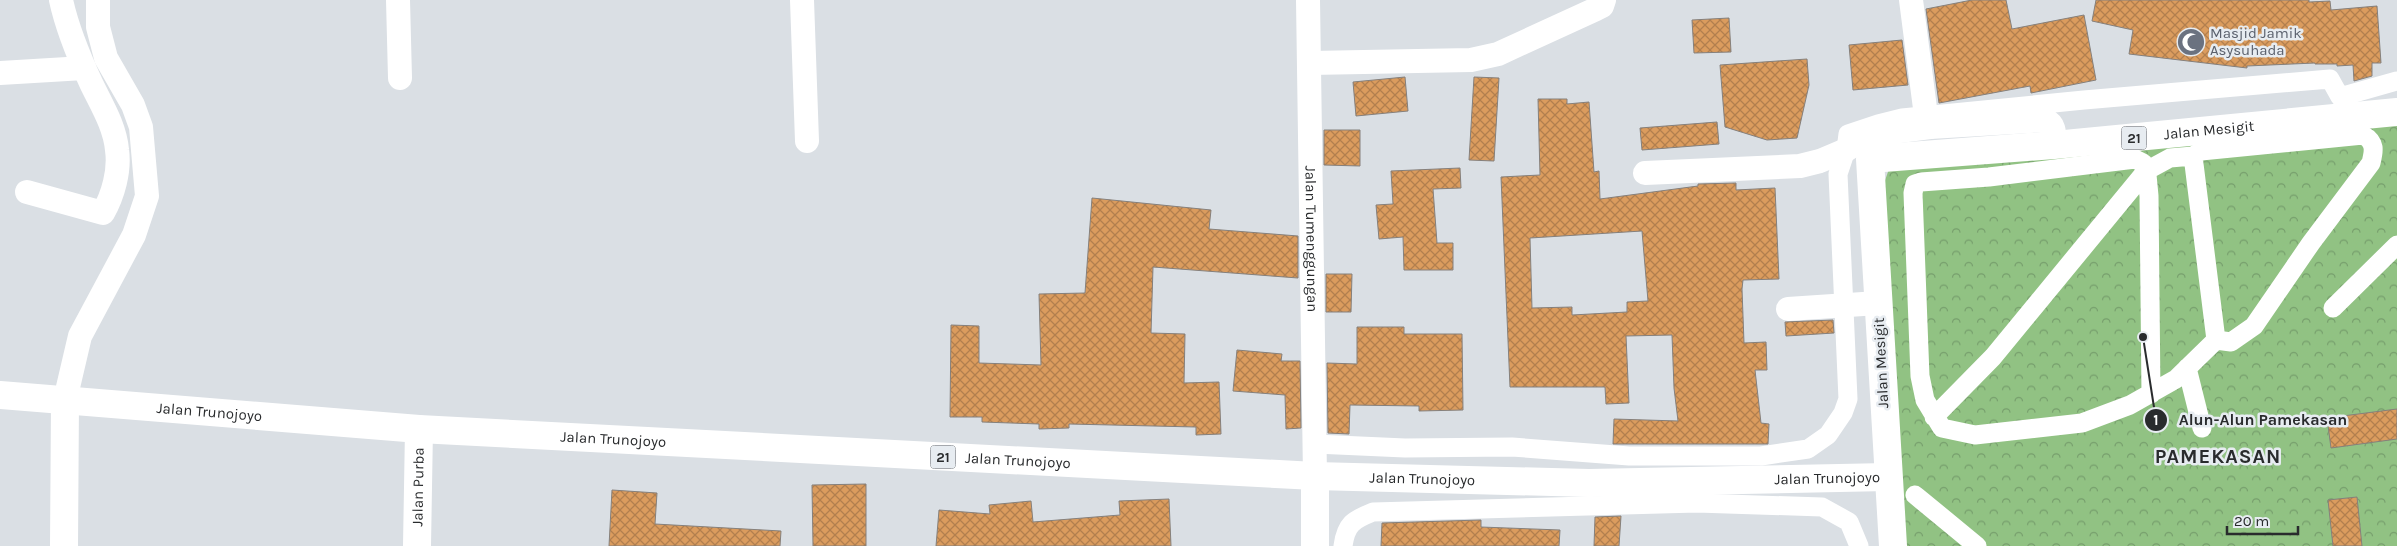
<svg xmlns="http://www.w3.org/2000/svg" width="2397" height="546" viewBox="0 0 2397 546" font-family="Karla,sans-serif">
	<defs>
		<pattern id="park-crowns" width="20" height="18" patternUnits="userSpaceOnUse" patternTransform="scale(1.25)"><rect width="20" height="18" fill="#91c283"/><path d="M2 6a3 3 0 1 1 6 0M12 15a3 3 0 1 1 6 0" fill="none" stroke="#769e6c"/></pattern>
		<pattern id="building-cross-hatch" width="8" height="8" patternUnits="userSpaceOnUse" patternTransform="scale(1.25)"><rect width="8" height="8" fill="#db9c5e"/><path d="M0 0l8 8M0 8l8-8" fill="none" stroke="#b27f4e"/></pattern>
	</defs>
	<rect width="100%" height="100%" fill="#dadfe4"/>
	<path fill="url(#park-crowns)" d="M 2397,114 L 2397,546 L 1902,546 L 1880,195 L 1891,163 Z"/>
	<path fill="url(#building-cross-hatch)" stroke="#85807c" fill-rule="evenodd" d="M 1972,0 L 2006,0 L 2012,29 L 2084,15 L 2096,80 L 2031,93 L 2030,86 L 1939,103 L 1926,9 Z
		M 2096,0 L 2309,0 L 2309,2 L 2330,1 L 2331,10 L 2377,6 L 2381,63 L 2372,63 L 2372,76 L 2354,81 L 2353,65 L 2337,66 L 2337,64 L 2315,64 L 2315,63 L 2247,66 L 2247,68 L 2129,54 L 2133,30 L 2092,21 Z
		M 1729,18 L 1731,52 L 1694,53 L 1692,20 Z
		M 1902,40 L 1908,85 L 1853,90 L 1849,45 Z
		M 1807,59 L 1809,85 L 1797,138 L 1767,140 L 1725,127 L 1720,65 Z
		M 1405,77 L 1408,111 L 1356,116 L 1353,82 Z
		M 1474,77 L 1499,78 L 1494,161 L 1469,160 Z
		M 1538,99 L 1567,99 L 1567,104 L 1589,102 L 1594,172 L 1599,171 L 1600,199 L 1698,186 L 1698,184 L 1736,183 L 1736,190 L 1775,188 L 1779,279 L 1743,280 L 1742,289 L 1744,343 L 1766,342 L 1767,370 L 1755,370 L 1761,423 L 1769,424 L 1768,444 L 1613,444 L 1614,419 L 1678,421 L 1674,388 L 1672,335 L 1626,336 L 1629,403 L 1606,404 L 1605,387 L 1510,387 L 1501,177 L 1540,175 ZM 1642,231 L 1648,301 L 1627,302 L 1627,312 L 1572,315 L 1572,307 L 1532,308 L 1530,238 Z
		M 1717,122 L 1719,144 L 1642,150 L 1640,128 Z
		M 1324,130 L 1360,130 L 1360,166 L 1324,165 Z
		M 1460,168 L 1461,188 L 1433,189 L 1437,243 L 1453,243 L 1453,270 L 1404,270 L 1403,237 L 1379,239 L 1376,205 L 1393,204 L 1391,171 Z
		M 1092,198 L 1211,210 L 1209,229 L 1298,236 L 1298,278 L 1153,267 L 1151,333 L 1185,334 L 1184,383 L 1219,382 L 1221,434 L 1196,435 L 1196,427 L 1069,424 L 1069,428 L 1039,429 L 1039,424 L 982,422 L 982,417 L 950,417 L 951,325 L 979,326 L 979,363 L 1041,365 L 1039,294 L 1085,293 Z
		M 1326,274 L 1352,274 L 1351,312 L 1326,312 Z
		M 1833,320 L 1834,333 L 1786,336 L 1785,322 Z
		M 1357,327 L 1404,327 L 1404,334 L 1462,334 L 1463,410 L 1419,411 L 1419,406 L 1350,405 L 1349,434 L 1328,433 L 1327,363 L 1357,364 Z
		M 1237,350 L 1282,354 L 1281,361 L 1300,361 L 1301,428 L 1286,429 L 1285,395 L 1233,391 Z
		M 2397,409 L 2397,439 L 2331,448 L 2327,418 Z
		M 866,484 L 866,546 L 813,546 L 812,485 Z
		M 612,490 L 657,493 L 655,524 L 781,531 L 780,546 L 609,546 Z
		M 2357,497 L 2362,546 L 2333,546 L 2328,500 Z
		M 1169,499 L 1171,546 L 936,546 L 939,510 L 990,514 L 989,505 L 1031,501 L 1033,522 L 1120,515 L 1119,501 Z
		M 1621,516 L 1619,546 L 1594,546 L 1595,517 Z
		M 1481,520 L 1481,527 L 1560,530 L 1559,546 L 1381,546 L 1382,523 Z"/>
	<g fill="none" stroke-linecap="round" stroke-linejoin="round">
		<path stroke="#fff" stroke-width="19" d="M 2333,308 L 2397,245
			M 2187,368 L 2202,428
			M 2151,394 L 2149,196 L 2147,175 L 2143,163 L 2135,159 L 1989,177 L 1921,182 L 1915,184 L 1913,193 L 1920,376 L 1925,400 L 1942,428 L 1975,435 L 2082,423 L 2130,405 L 2176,379 L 2216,340 L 2231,342 L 2254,326 L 2311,243 L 2371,163 C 2374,151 2376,142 2363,135 L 2201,151 L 2193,156
			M 1934,417 L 1993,357 L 2146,171 L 2170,158 L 2193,156 L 2216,340
			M 1315,444 L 1405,448 L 1512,447 L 1629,456 L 1761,456 L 1808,449 L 1828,435 L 1843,413 L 1848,399 L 1838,174 L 1846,150 L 1848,134 L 1878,124 L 1902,118 L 2084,100 L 2330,79 L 2340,97 L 2397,81
			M 1915,495 L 1977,546
			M 1343,546 C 1346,524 1353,520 1373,512 L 1697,503 L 1822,507 L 1849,522 L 1859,546"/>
		<g stroke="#fff" stroke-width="24">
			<path d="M 398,0 L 400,78"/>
			<path d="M 802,0 L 807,141"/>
			<path id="s1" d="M 1308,0 L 1315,476"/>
			<path d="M 1911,0 L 1926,116 L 1930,127"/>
			<path d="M 1310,63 L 1471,60 L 1498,54 L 1596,9 L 1602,6 L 1604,0"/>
			<path d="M 0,73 L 84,68"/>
			<path d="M 1645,173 L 1800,166 L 1820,161 L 1846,150 L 1869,135 L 1930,127 L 2045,120 C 2056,125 2054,134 2054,145"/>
			<path d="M 27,192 L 103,213 C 113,195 120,171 117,150 C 115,126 101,104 91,83 C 79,57 67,28 61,0"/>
			<path d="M 1788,309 L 1878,303"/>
			<path d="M 65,400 L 80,336 L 134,235 L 147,196 L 141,127 L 133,105 L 106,58 L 98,27 L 98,0"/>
		</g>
		<path stroke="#fff" stroke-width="28" d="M 1315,476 L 1315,546
			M 64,546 L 65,400"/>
		<path stroke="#fff" stroke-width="28" id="s2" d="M 417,546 L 419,429"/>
		<g stroke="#fff" stroke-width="28">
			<path id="s3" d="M 0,395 L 419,429 L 1315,476 L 1589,483 L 1888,477"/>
			<path id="s4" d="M 1893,546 L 1870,159 L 2054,145 L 2397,112"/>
		</g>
	</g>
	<defs>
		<symbol id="mosque-disc" viewBox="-11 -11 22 22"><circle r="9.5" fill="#6b7280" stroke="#e7ecf1"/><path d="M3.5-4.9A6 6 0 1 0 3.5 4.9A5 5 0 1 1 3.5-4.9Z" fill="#fff"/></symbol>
	</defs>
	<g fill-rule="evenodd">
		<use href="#mosque-disc" x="2175" y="26" width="32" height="32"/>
	</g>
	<g text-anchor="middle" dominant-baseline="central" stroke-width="5" stroke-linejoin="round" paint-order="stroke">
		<g fill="#e7ecf1" stroke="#626568" stroke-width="1">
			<rect x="2121.5" y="126.5" width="25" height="23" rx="4"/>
			<rect x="930.5" y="445.5" width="25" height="23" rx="4"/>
		</g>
		<g font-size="14" font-weight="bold" fill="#292b2d">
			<text x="2134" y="138">21</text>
			<text x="943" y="457">21</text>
		</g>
		<g font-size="15" fill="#5b616d" stroke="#e7ecf1" text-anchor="start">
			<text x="2210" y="33">Masjid Jamik<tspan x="2210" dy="17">Asysuhada</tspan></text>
		</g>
		<g font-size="15" fill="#292b2d" stroke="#e7ecf1">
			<text stroke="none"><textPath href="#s4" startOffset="728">Jalan Mesigit</textPath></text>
			<text stroke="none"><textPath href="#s1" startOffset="239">Jalan Tumenggungan</textPath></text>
			<text transform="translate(1881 363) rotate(-93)">Jalan Mesigit</text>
			<text stroke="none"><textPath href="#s3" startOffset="210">Jalan Trunojoyo</textPath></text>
			<text stroke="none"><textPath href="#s3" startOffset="615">Jalan Trunojoyo</textPath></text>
			<text stroke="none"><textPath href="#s3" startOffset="1020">Jalan Trunojoyo</textPath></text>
			<text stroke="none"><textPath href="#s3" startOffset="1830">Jalan Trunojoyo</textPath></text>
			<text stroke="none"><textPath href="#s3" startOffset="1425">Jalan Trunojoyo</textPath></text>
			<text stroke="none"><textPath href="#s2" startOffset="59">Jalan Purba</textPath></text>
		</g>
		<g font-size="20" font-weight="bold" letter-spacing="1" fill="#292b2d" stroke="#e7ecf1">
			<text x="2218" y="456">PAMEKASAN</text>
		</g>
	</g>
	<path fill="none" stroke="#292b2d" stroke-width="2" d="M2143 337L2156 420"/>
	<g fill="#292b2d" stroke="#e7ecf1" stroke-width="2">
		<circle cx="2143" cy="337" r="5"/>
		<circle cx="2156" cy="420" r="12"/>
	</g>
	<g font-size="15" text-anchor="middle" font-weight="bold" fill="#fff">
		<text x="2156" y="425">1</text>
	</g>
	<g font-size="16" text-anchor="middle" font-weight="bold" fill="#292b2d" stroke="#e7ecf1" stroke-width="5" stroke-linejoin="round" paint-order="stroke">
		<text x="2263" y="425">Alun-Alun Pamekasan</text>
	</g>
	<path d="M2227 526v8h71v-8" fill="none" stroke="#292b2d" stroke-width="2.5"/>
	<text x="2234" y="526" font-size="15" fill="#292b2d" stroke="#e7ecf1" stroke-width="4" paint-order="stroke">20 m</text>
</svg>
